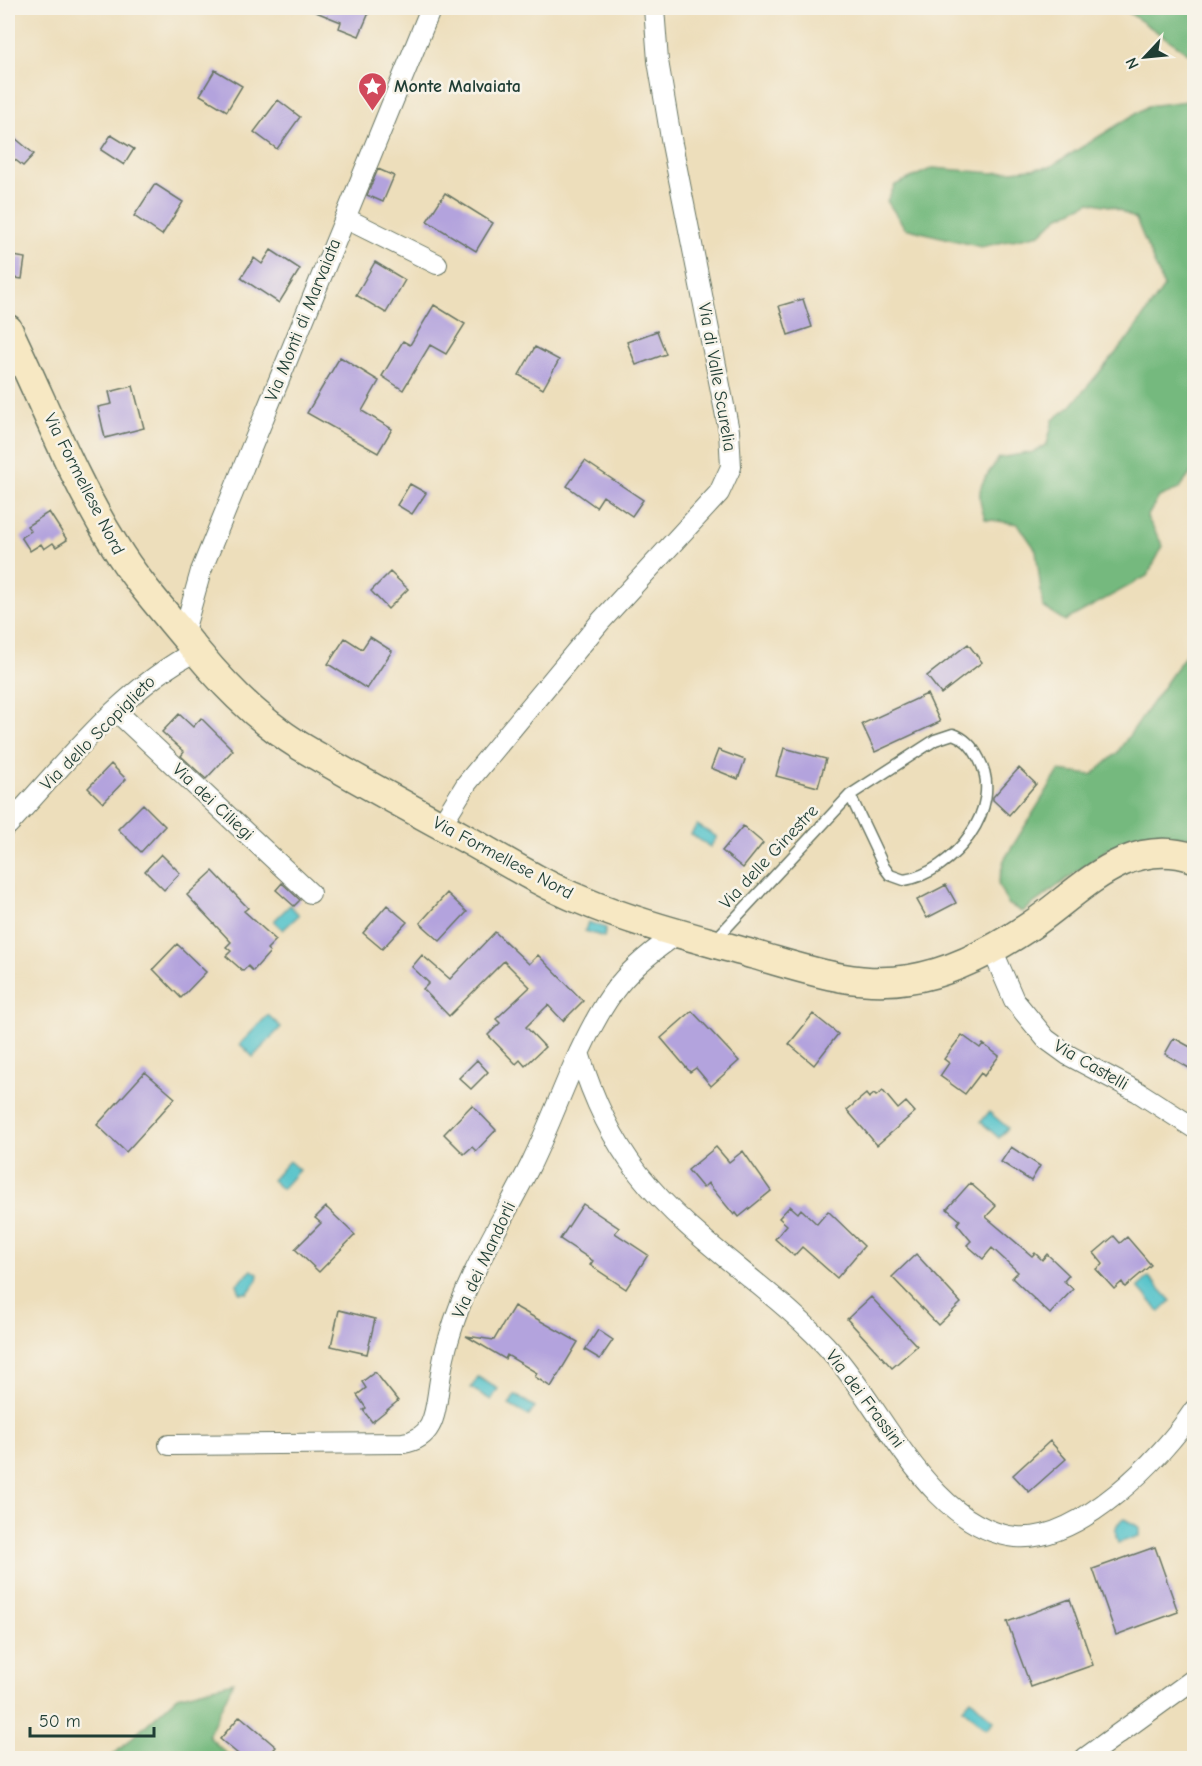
<svg xmlns="http://www.w3.org/2000/svg" width="1202" height="1766" viewBox="0 0 1202 1766" font-family="'Comic Neue',sans-serif">
	<rect width="100%" height="100%" fill="#f7f3e8"/>
	<filter id="ink" filterUnits="userSpaceOnUse"><feTurbulence type="fractalNoise" baseFrequency=".0167" numOctaves="2"/><feDisplacementMap in="SourceGraphic" scale="12" xChannelSelector="R" yChannelSelector="G"/><feConvolveMatrix kernelMatrix="1 2 1 2 8 2 1 2 1" color-interpolation-filters="sRGB"/></filter>
	<filter id="wash" filterUnits="userSpaceOnUse"><feTurbulence type="fractalNoise" baseFrequency=".008" numOctaves="4" result="noise"/><feDisplacementMap in="SourceGraphic" scale="24" xChannelSelector="R" yChannelSelector="G"/><feGaussianBlur stdDeviation="1.35" result="paint"/><feColorMatrix in="noise" values="0 0 0 0 0 0 0 0 0 0 0 0 0 0 0 0 0 1.4 0 .05"/><feComposite in="paint" operator="in"/></filter>
	<g filter="url(#wash)">
		<rect width="100%" height="100%" fill="#eddebb"/>
		<path fill="#74b97e" stroke="#4a7b59" stroke-width="1.5" d="M 1122,8 L 1194,8 L 1194,57 Z
			M 1187,101 L 1194,106 L 1194,469 L 1179,489 L 1159,497 L 1147,517 L 1163,546 L 1147,576 L 1065,621 L 1043,607 L 1036,550 L 1018,524 L 985,519 C 974,488 981,484 999,458 L 1034,452 L 1047,444 L 1053,420 L 1071,406 L 1130,336 L 1164,287 L 1136,219 L 1114,207 L 1090,202 L 1058,217 L 1040,234 L 981,247 L 905,228 L 887,201 L 895,185 L 933,168 L 993,173 L 1050,167 L 1148,106 Z
			M 1194,643 L 1194,837 L 1152,837 L 1108,849 L 1022,912 L 1008,904 L 998,884 L 1004,860 L 1059,771 L 1092,775 L 1117,753 Z
			M 233,1682 L 208,1736 L 231,1758 L 110,1758 L 178,1696 Z"/>
		<path fill="#55c3ca" stroke="#3a807f" stroke-width="1.5" d="M 697,825 L 717,837 L 710,847 L 691,834 Z
			M 290,905 L 299,915 L 283,930 L 274,921 Z
			M 588,922 L 606,928 L 604,937 L 585,931 Z
			M 268,1015 L 281,1027 L 253,1057 L 240,1044 Z
			M 989,1112 L 1008,1128 L 999,1138 L 981,1122 Z
			M 289,1161 L 299,1170 L 282,1189 L 272,1180 Z
			M 252,1270 L 258,1274 L 257,1280 L 248,1293 L 240,1293 L 237,1284 Z
			M 1149,1277 L 1171,1301 L 1160,1312 L 1138,1287 Z
			M 478,1377 L 498,1389 L 491,1400 L 471,1388 Z
			M 515,1395 L 535,1407 L 529,1416 L 509,1405 Z
			M 1124,1519 L 1139,1527 L 1139,1536 L 1118,1543 C 1115,1534 1113,1524 1124,1519 Z
			M 971,1699 L 994,1721 L 986,1729 L 963,1708 Z"/>
		<g id="blocks">
			<path fill="#b3a3dd" d="M 306,8 L 371,8 L 359,36 L 339,28 L 341,22 Z
				M 215,70 L 242,86 L 227,111 L 200,95 Z
				M 278,100 L 300,117 L 277,149 L 254,132 Z
				M 8,132 L 34,154 L 23,166 L 8,154 Z
				M 111,135 L 134,149 L 124,165 L 101,150 Z
				M 378,169 L 394,176 L 383,202 L 367,195 Z
				M 155,184 L 183,202 L 162,235 L 134,216 Z
				M 445,193 L 493,223 L 476,251 L 427,221 Z
				M 271,250 L 300,269 L 279,303 L 241,278 L 254,258 L 262,264 Z
				M 8,255 L 25,258 L 22,279 L 8,277 Z
				M 375,262 L 405,280 L 386,313 L 356,295 Z
				M 803,299 L 812,327 L 788,335 L 779,306 Z
				M 434,305 L 465,324 L 446,354 L 430,345 L 403,390 L 382,376 L 403,341 L 410,345 Z
				M 657,331 L 666,354 L 636,365 L 627,342 Z
				M 535,347 L 559,360 L 543,389 L 519,375 Z
				M 340,357 L 379,381 L 362,411 L 392,429 L 378,453 L 307,413 Z
				M 133,386 L 144,428 L 105,438 L 98,407 L 112,404 L 109,392 Z
				M 585,461 L 643,500 L 632,516 L 603,496 L 596,507 L 567,486 Z
				M 410,484 L 426,493 L 412,514 L 397,505 Z
				M 49,512 L 67,540 L 56,547 L 53,543 L 44,549 L 41,544 L 30,551 L 21,537 L 31,531 L 27,526 Z
				M 390,572 L 408,589 L 388,609 L 371,591 Z
				M 370,637 L 392,651 L 367,689 L 328,664 L 345,638 L 362,649 Z
				M 968,644 L 982,662 L 941,694 L 927,676 Z
				M 927,694 L 940,722 L 875,752 L 862,724 Z
				M 179,714 L 193,727 L 201,718 L 233,750 L 206,779 L 181,756 L 184,752 L 162,732 Z
				M 784,748 L 826,759 L 818,787 L 776,776 Z
				M 718,750 L 745,760 L 738,779 L 711,768 Z
				M 111,764 L 126,779 L 103,803 L 88,788 Z
				M 1019,768 L 1036,784 L 1009,815 L 993,800 L 993,797 Z
				M 143,804 L 165,826 L 141,852 L 118,829 Z
				M 743,826 L 763,843 L 743,868 L 722,851 Z
				M 161,854 L 180,873 L 164,890 L 145,871 Z
				M 213,871 L 248,908 L 244,911 L 276,940 L 267,949 L 270,952 L 253,971 L 248,966 L 243,971 L 226,956 L 231,951 L 226,947 L 231,942 L 187,895 Z
				M 282,883 L 300,900 L 294,906 L 276,890 Z
				M 946,885 L 956,903 L 927,918 L 917,900 Z
				M 447,893 L 467,912 L 440,941 L 420,923 Z
				M 387,905 L 407,922 L 382,949 L 363,933 Z
				M 495,932 L 529,964 L 538,955 L 583,1001 L 563,1021 L 548,1005 L 526,1027 L 545,1047 L 525,1066 L 520,1060 L 516,1064 L 488,1035 L 500,1023 L 496,1019 L 530,987 L 504,961 L 449,1016 L 423,989 L 429,983 L 412,967 L 422,955 L 450,979 Z
				M 177,944 L 206,972 L 181,998 L 153,969 Z
				M 692,1011 L 739,1061 L 711,1086 L 696,1068 L 690,1072 L 661,1038 Z
				M 813,1014 L 838,1034 L 814,1065 L 789,1044 Z
				M 962,1035 L 980,1048 L 983,1044 L 999,1056 L 984,1076 L 981,1073 L 965,1094 L 940,1076 L 949,1063 L 944,1059 Z
				M 1174,1038 L 1194,1049 L 1194,1071 L 1165,1054 Z
				M 477,1060 L 488,1072 L 471,1089 L 459,1078 Z
				M 145,1072 L 175,1098 L 126,1152 L 97,1125 Z
				M 883,1091 L 898,1109 L 906,1102 L 915,1112 L 877,1145 L 847,1110 L 866,1094 L 869,1098 L 874,1094 L 876,1096 Z
				M 472,1105 L 496,1130 L 476,1151 L 472,1147 L 464,1154 L 444,1134 Z
				M 716,1147 L 729,1162 L 743,1151 L 771,1191 L 739,1217 L 736,1213 L 734,1215 L 708,1183 L 703,1188 L 688,1170 Z
				M 1011,1147 L 1040,1166 L 1031,1181 L 1001,1162 Z
				M 970,1183 L 996,1206 L 986,1217 L 1032,1256 L 1035,1253 L 1042,1260 L 1047,1254 L 1069,1275 L 1064,1281 L 1073,1289 L 1050,1314 L 1012,1278 L 1018,1272 L 992,1248 L 983,1259 L 967,1245 L 971,1241 L 957,1224 L 960,1220 L 947,1209 Z
				M 583,1204 L 619,1228 L 615,1233 L 648,1255 L 626,1289 L 590,1265 L 593,1261 L 560,1239 Z
				M 790,1206 L 798,1213 L 801,1209 L 817,1224 L 828,1211 L 864,1246 L 837,1278 L 802,1247 L 794,1256 L 775,1239 L 787,1225 L 779,1218 Z
				M 326,1207 L 355,1235 L 319,1272 L 295,1249 L 321,1223 L 315,1218 Z
				M 1114,1236 L 1120,1243 L 1127,1237 L 1151,1265 L 1125,1287 L 1122,1282 L 1114,1289 L 1096,1269 L 1103,1264 L 1094,1253 Z
				M 916,1254 L 961,1303 L 938,1325 L 892,1277 Z
				M 871,1297 L 917,1346 L 892,1368 L 847,1319 Z
				M 514,1306 L 578,1342 L 551,1387 L 535,1377 L 537,1373 L 507,1355 L 505,1359 L 466,1336 L 494,1340 Z
				M 339,1310 L 375,1319 L 367,1354 L 331,1346 Z
				M 598,1330 L 613,1340 L 600,1359 L 585,1350 Z
				M 375,1372 L 398,1401 L 372,1422 L 363,1410 L 366,1408 L 357,1395 L 366,1388 L 362,1382 Z
				M 1050,1441 L 1066,1459 L 1029,1492 L 1013,1475 Z
				M 1155,1547 L 1178,1612 L 1116,1635 L 1093,1569 Z
				M 1070,1599 L 1093,1665 L 1031,1687 L 1007,1622 Z
				M 240,1716 L 276,1747 L 266,1758 L 243,1758 L 220,1739 Z"/>
		</g>
	</g>
	<g filter="url(#ink)">
		<use href="#blocks" fill-opacity="0" stroke="#677563" stroke-width="1.5"/>
		<g fill="none" stroke-linecap="round" stroke-linejoin="round">
			<defs>
				<path id="lane" d="M 715,940 L 850,795 L 935,740 L 953,734 C 965,738 973,747 979,759 C 1006,808 952,873 904,880 L 890,875 L 884,867 L 850,795"/>
				<path id="street" d="M 345,218 L 437,264
					M 183,635 L 201,571 L 431,8
					M 116,711 L 310,893
					M 8,825 C 65,764 120,691 196,651
					M 441,825 L 467,783 L 601,621 L 719,493 L 731,467 L 729,431 L 672,144 L 658,61 L 654,8
					M 679,933 C 625,969 606,995 579,1053 C 592,1096 611,1138 639,1174 C 695,1245 776,1288 835,1356 C 885,1413 932,1528 1016,1537 C 1079,1543 1162,1458 1194,1410
					M 992,949 L 1014,1000 L 1046,1039 L 1068,1055 L 1138,1092 L 1194,1128
					M 169,1445 L 403,1443 C 437,1438 435,1408 440,1380 C 442,1365 445,1350 450,1335 C 467,1275 502,1222 530,1166 C 548,1129 562,1090 579,1053
					M 1085,1758 L 1194,1679"/>
				<path id="secondary" d="M 8,329 C 43,401 72,478 115,546 C 135,579 161,608 185,637 C 219,680 254,717 300,746 C 352,777 406,806 459,835 C 499,857 539,883 581,900 C 637,924 697,938 755,955 C 805,969 856,988 909,979 C 952,973 994,950 1030,926 C 1080,892 1126,835 1194,858"/>
			</defs>
			<use href="#lane" stroke="#677563" stroke-width="13"/>
			<use href="#street" stroke="#677563" stroke-width="22"/>
			<use href="#secondary" stroke="#677563" stroke-width="31"/>
			<use href="#lane" stroke="#fff" stroke-width="10"/>
			<use href="#street" stroke="#fff" stroke-width="20"/>
			<use href="#secondary" stroke="#f7e8c3" stroke-width="28"/>
		</g>
	</g>
	<defs>
		<symbol id="sight-pin" viewBox="-11 -11 22 30"><path d="M0 17L-7.5 6A9.5 9.5 0 1 1 7.5 6Z" fill="#d1495b" stroke="#f7f3e8"/><path d="M0-6L1.8-2.2L6-1.7L2.9 1.2L3.7 5.4L0 3.3L-3.7 5.4L-2.9 1.2L-6-1.7L-1.8-2.2Z" fill="#fff"/></symbol>
	</defs>
	<g fill-rule="evenodd">
		<use href="#sight-pin" x="356" y="70" width="33" height="45"/>
	</g>
	<g text-anchor="middle" dominant-baseline="central" stroke-width="5" stroke-linejoin="round" paint-order="stroke">
		<g font-size="18" font-weight="bold" fill="#1f3d34" stroke="#f7f3e8" text-anchor="start">
			<text x="394" y="86">Monte Malvaiata</text>
		</g>
		<g font-size="18" fill="#1f3d34" stroke="#f7f3e8">
			<text transform="translate(303 320) rotate(-68)">Via Monti di Marvaiata</text>
			<text transform="translate(717 377) rotate(80)">Via di Valle Scurelia</text>
			<text transform="translate(84 484) rotate(63)">Via Formellese Nord</text>
			<text transform="translate(98 733) rotate(-45)">Via dello Scopiglieto</text>
			<text transform="translate(213 802) rotate(43)">Via dei Ciliegi</text>
			<text transform="translate(769 857) rotate(-47)">Via delle Ginestre</text>
			<text transform="translate(503 858) rotate(28)">Via Formellese Nord</text>
			<text transform="translate(1091 1065) rotate(30)">Via Castelli</text>
			<text transform="translate(484 1260) rotate(-65)">Via dei Mandorli</text>
			<text transform="translate(865 1399) rotate(53)">Via dei Frassini</text>
		</g>
	</g>
	<rect width="1202" height="1766" fill="none" stroke="#f7f3e8" stroke-width="30"/>
	<g transform="translate(1145 57) rotate(244)" stroke="#f7f3e8" stroke-width="4.5" paint-order="stroke">
	<path d="M0-4.5L10 22L0 15L-10 22Z" fill="#1f3d34"/>
	<text y="-9" font-size="16" font-weight="bold" text-anchor="middle" fill="#1f3d34">N</text>
	</g>
	<path d="M30 1727v9h124v-9" fill="none" stroke="#1f3d34" stroke-width="3"/>
	<text x="39" y="1727" font-size="18" fill="#1f3d34" stroke="#f7f3e8" stroke-width="4.5" paint-order="stroke">50 m</text>
</svg>
